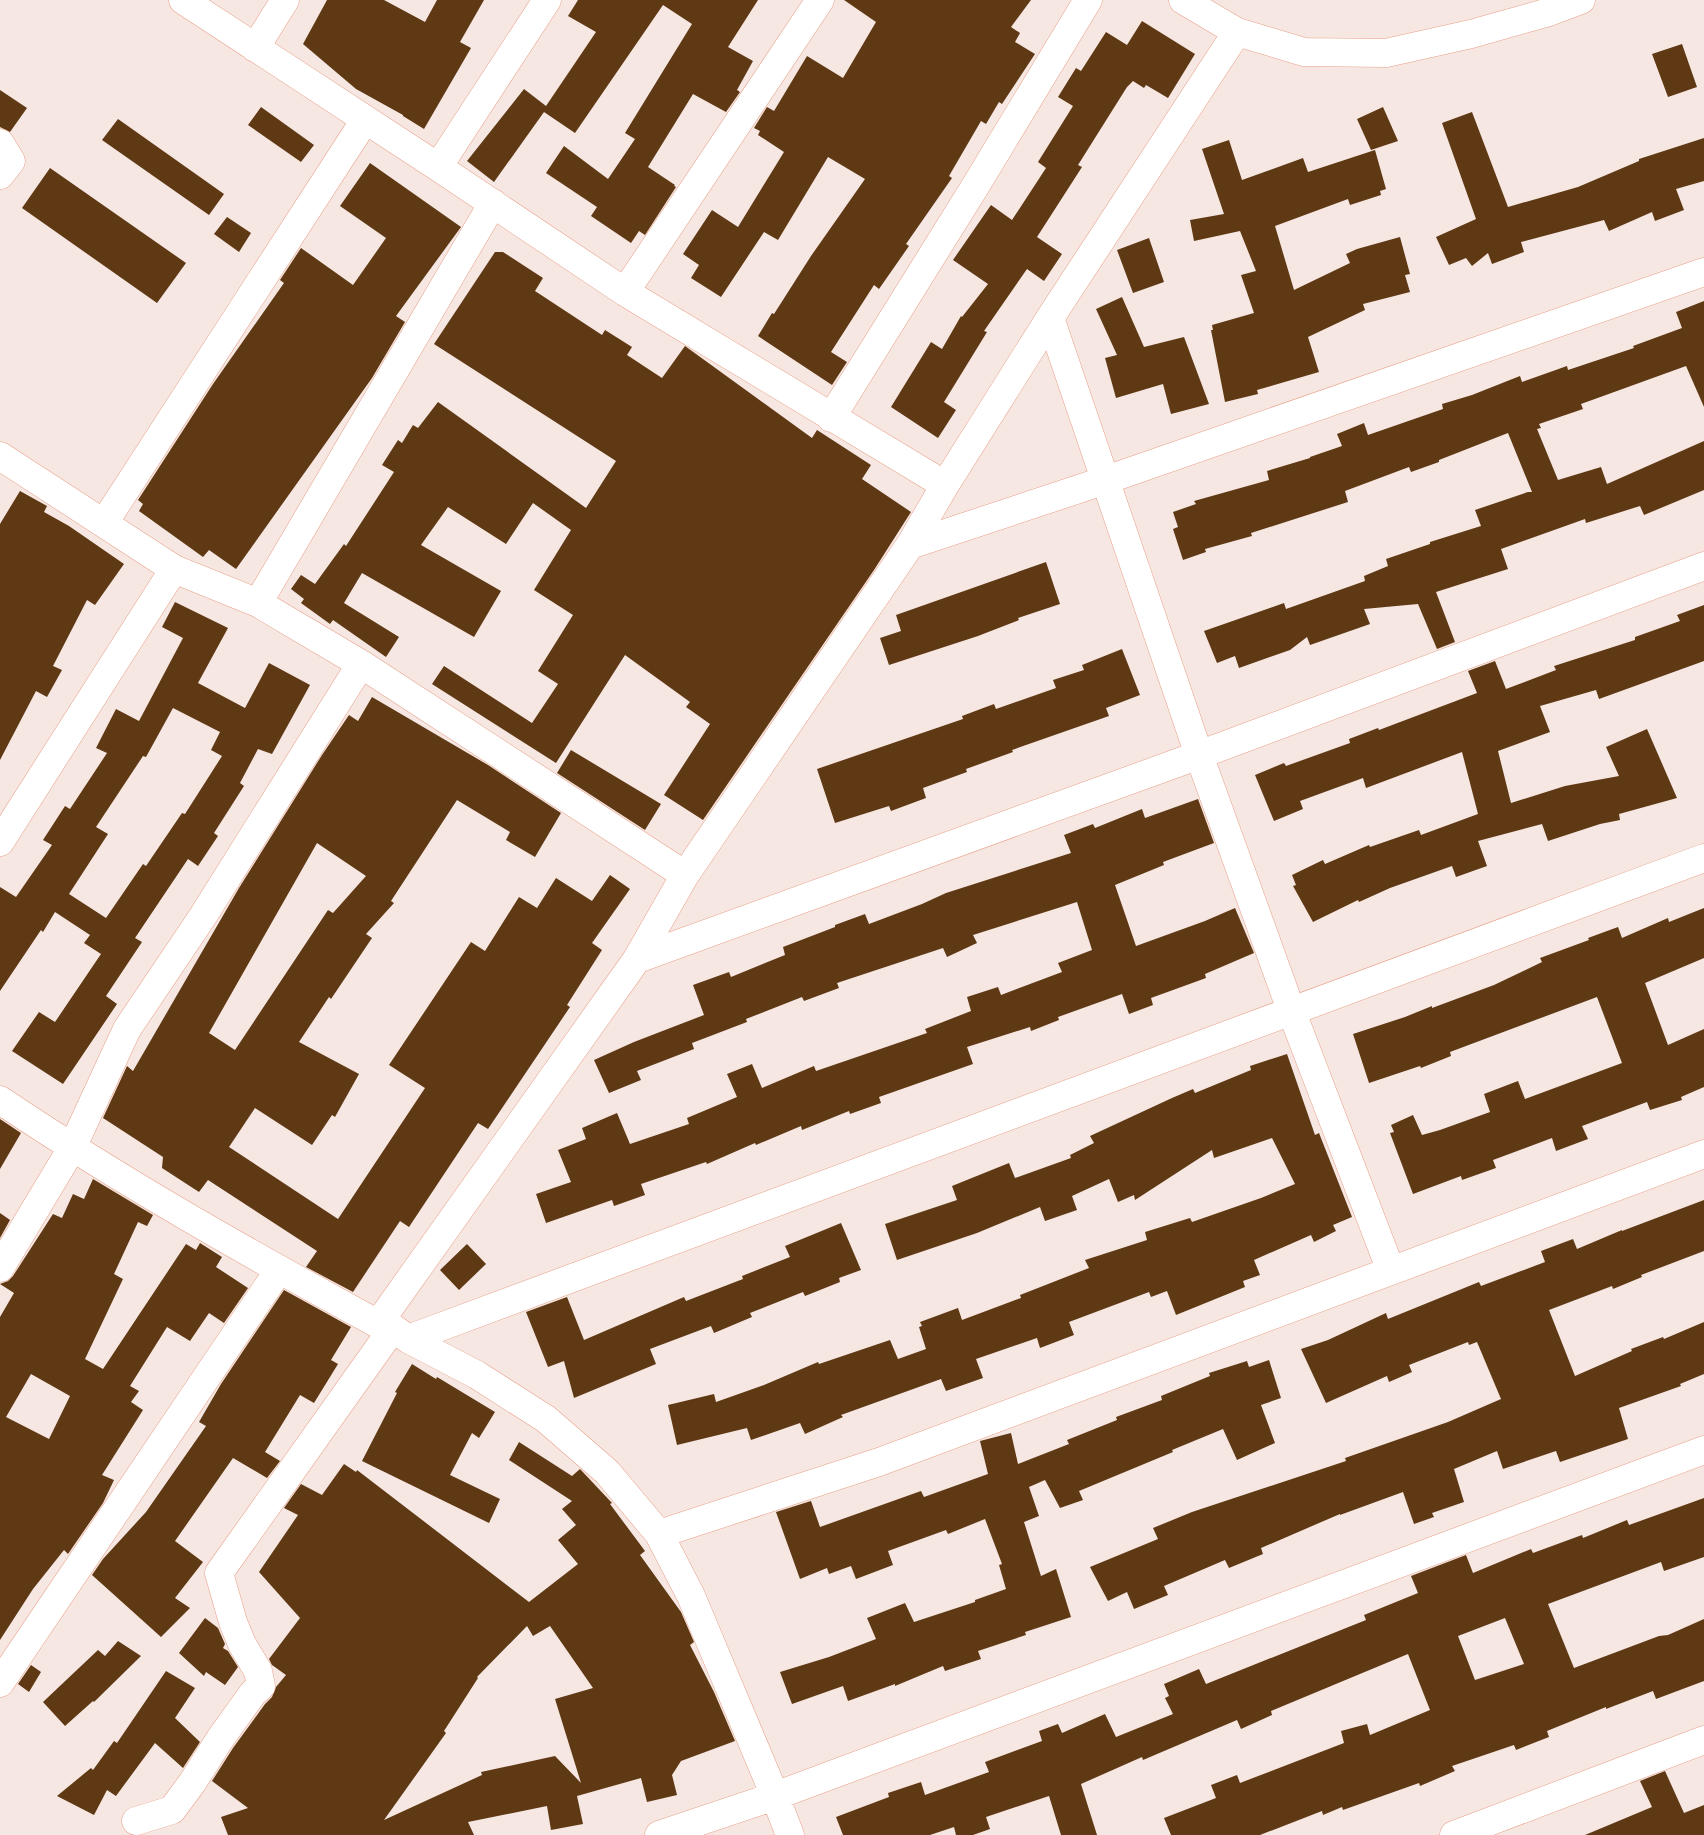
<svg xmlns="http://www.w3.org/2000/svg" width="1704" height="1835" viewBox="0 0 1704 1835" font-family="Signika,sans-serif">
	<rect width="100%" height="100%" fill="#f6e7e2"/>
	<path fill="#5f3814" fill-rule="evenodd" d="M 327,0 L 384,0 L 425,22 L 437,0 L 484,0 L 460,42 L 471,48 L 424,129 L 403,116 L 403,115 L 356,89 L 303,44 Z
		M 578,0 L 758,0 L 728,47 L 753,61 L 737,90 L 740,92 L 726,112 L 693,94 L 648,167 L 675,185 L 674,186 L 676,187 L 645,235 L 639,231 L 631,243 L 591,216 L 597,207 L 546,173 L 564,146 L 608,179 L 635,139 L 625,133 L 692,24 L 663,5 L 575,133 L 544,112 L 494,182 L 467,161 L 524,89 L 546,106 L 596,32 L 568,16 Z
		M 844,0 L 1031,0 L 1011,27 L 1020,33 L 1015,42 L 1035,54 L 1002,104 L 999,102 L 986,124 L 981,121 L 949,176 L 952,178 L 906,244 L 909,246 L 879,289 L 874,285 L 831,352 L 847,362 L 832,385 L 758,336 L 772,313 L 774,314 L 811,256 L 865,179 L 828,157 L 778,240 L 764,232 L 721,297 L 691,278 L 699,265 L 683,254 L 712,210 L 738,227 L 784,152 L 758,135 L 760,131 L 754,128 L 767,107 L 774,111 L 807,56 L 843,78 L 876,22 Z
		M 1142,21 L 1195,54 L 1168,98 L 1146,85 L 1144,88 L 1133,81 L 1127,87 L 1078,165 L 1082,167 L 1037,237 L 1062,254 L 1044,281 L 1027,269 L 984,331 L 987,332 L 944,402 L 956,410 L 938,438 L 891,407 L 931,342 L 942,349 L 961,316 L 962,317 L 988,284 L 953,260 L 991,205 L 1012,220 L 1046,168 L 1038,162 L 1073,106 L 1058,97 L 1076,68 L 1081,71 L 1106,32 L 1127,45 Z
		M 1682,44 L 1697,87 L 1668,97 L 1652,54 Z
		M 0,90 L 27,108 L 10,132 L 0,127 Z
		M 261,107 L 314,145 L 301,162 L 248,125 Z
		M 1383,107 L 1398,141 L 1371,150 L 1357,119 Z
		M 1472,112 L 1508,207 L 1578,187 L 1639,161 L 1639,159 L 1704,138 L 1704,181 L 1676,189 L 1684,210 L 1655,221 L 1652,212 L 1609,231 L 1604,220 L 1521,242 L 1524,252 L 1492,264 L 1488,253 L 1472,266 L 1466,258 L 1449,265 L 1436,237 L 1476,219 L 1442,123 Z
		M 118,119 L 224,194 L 209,215 L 102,140 Z
		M 1229,140 L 1242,180 L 1303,158 L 1308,172 L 1375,150 L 1386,189 L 1380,191 L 1381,195 L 1350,205 L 1348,199 L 1275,226 L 1294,290 L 1350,263 L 1346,254 L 1357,249 L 1400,237 L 1410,274 L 1405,275 L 1410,292 L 1363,304 L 1365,310 L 1308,337 L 1319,372 L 1257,390 L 1258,394 L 1225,402 L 1211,330 L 1213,330 L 1212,325 L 1254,313 L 1241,275 L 1256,271 L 1240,231 L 1194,241 L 1190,220 L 1224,214 L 1202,149 Z
		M 370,163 L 461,227 L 396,316 L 405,322 L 372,378 L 236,569 L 209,550 L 203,557 L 139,511 L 143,504 L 138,500 L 213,384 L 284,283 L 280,280 L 301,248 L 353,285 L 386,238 L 340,206 Z
		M 50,168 L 186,263 L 157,303 L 22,208 Z
		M 227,217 L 251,233 L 239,252 L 214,234 Z
		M 1149,238 L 1164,282 L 1133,293 L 1117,250 Z
		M 495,252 L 503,252 L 543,278 L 535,291 L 602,335 L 605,330 L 632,347 L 627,355 L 662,378 L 685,346 L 812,438 L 817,430 L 871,465 L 862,479 L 911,512 L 874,570 L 703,820 L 664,795 L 710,724 L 686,707 L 690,702 L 625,655 L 556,763 L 432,684 L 444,666 L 532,723 L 558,684 L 538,671 L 573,615 L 534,590 L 571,530 L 533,503 L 506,544 L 448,507 L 421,545 L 501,591 L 474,637 L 362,573 L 344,603 L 399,637 L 386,657 L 333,620 L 330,624 L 301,603 L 304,599 L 291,589 L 301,575 L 315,584 L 344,544 L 346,546 L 394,472 L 382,465 L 398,440 L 402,443 L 413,425 L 418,428 L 438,402 L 586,508 L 616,461 L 434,344 Z
		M 1122,297 L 1144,347 L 1184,337 L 1209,404 L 1171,414 L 1163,384 L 1116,398 L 1105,358 L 1117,355 L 1096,309 Z
		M 1704,301 L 1704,407 L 1686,366 L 1581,404 L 1583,409 L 1539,424 L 1541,428 L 1537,429 L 1558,480 L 1601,467 L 1607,484 L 1704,441 L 1704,490 L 1644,515 L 1640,506 L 1586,523 L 1585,519 L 1501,549 L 1508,569 L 1436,592 L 1455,642 L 1437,649 L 1418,604 L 1364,609 L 1370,624 L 1310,645 L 1307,637 L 1290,650 L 1239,668 L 1235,656 L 1217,663 L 1204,631 L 1284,603 L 1286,609 L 1365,581 L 1364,576 L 1388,566 L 1386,559 L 1430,544 L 1430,542 L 1481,526 L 1475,510 L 1528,492 L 1532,492 L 1508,433 L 1439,460 L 1439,462 L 1411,472 L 1409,467 L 1345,491 L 1348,502 L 1251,533 L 1252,536 L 1205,549 L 1206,552 L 1183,560 L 1173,529 L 1178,527 L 1173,512 L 1196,504 L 1194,501 L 1269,480 L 1267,471 L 1310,458 L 1310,457 L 1342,446 L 1337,434 L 1364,423 L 1368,435 L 1443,409 L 1442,404 L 1472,395 L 1520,376 L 1522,382 L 1567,366 L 1568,370 L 1634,348 L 1633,346 L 1682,328 L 1676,312 Z
		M 20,491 L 47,506 L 44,512 L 69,526 L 124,564 L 95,605 L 87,600 L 53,666 L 62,670 L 47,697 L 36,691 L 0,760 L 0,524 Z
		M 1046,562 L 1060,604 L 1018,618 L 1019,620 L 978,636 L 889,665 L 880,638 L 901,631 L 896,615 Z
		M 175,602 L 228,628 L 198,683 L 245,708 L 269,663 L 310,685 L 272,754 L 258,749 L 240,783 L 244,786 L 214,833 L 218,836 L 198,866 L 188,859 L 135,938 L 142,942 L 106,996 L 117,1004 L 63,1084 L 12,1051 L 39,1012 L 55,1022 L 101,954 L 84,943 L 90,935 L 55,912 L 43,932 L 41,930 L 0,991 L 0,887 L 16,897 L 52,845 L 43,840 L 65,806 L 70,809 L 107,753 L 96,748 L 116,709 L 139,721 L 183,638 L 162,627 ZM 173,708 L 220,732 L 211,750 L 222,756 L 185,814 L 182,813 L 146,866 L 143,864 L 106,918 L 69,894 L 108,834 L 96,827 L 143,756 L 146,757 Z
		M 1704,605 L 1704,661 L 1599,699 L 1596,690 L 1540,706 L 1550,732 L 1498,751 L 1511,803 L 1565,786 L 1619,776 L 1606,747 L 1647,729 L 1677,798 L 1619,814 L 1620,820 L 1600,824 L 1548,841 L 1542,824 L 1478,841 L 1487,866 L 1456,877 L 1452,866 L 1390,888 L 1359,902 L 1358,900 L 1313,922 L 1293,886 L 1296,885 L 1292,875 L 1323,860 L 1325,864 L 1369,845 L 1370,847 L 1419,830 L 1421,835 L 1478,814 L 1462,752 L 1366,788 L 1363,778 L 1300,801 L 1303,809 L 1274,821 L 1255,775 L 1284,763 L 1286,766 L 1350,743 L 1349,739 L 1378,728 L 1379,730 L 1477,693 L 1468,671 L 1495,661 L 1506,689 L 1556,670 L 1554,666 L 1635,640 L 1635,637 L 1680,621 L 1677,615 Z
		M 1122,649 L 1140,695 L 1106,708 L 1109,716 L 1012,750 L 1013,752 L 966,769 L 967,772 L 923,788 L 926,798 L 891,811 L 889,806 L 835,823 L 817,769 L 963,719 L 962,716 L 994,704 L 996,709 L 1056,688 L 1053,680 L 1084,670 L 1082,665 Z
		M 372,697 L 488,765 L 561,813 L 535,857 L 506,840 L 510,832 L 457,800 L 391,901 L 394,903 L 366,934 L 372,938 L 331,999 L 329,997 L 299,1042 L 359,1074 L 335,1117 L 332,1115 L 312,1145 L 255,1108 L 229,1147 L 338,1219 L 425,1088 L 389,1065 L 471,942 L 485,951 L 519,897 L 537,908 L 556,878 L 592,901 L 610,875 L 630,889 L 592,943 L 602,950 L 567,1005 L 570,1007 L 488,1129 L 478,1123 L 409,1227 L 400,1221 L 353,1292 L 306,1267 L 317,1251 L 208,1180 L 199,1192 L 162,1168 L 163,1157 L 103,1118 L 127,1066 L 133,1071 L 239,888 L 322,755 L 349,715 L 358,721 ZM 317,843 L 366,876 L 333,913 L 328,910 L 235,1050 L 209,1033 Z
		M 571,750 L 661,804 L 645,830 L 557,773 Z
		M 1198,799 L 1214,843 L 1163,862 L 1164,865 L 1115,885 L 1136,946 L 1205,921 L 1235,908 L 1254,953 L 1205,974 L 1206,978 L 1151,998 L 1153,1005 L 1129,1014 L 1122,994 L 1058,1017 L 1059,1020 L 1031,1031 L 1030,1027 L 967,1047 L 973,1064 L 879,1097 L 881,1103 L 850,1114 L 849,1111 L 802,1130 L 801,1126 L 756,1145 L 755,1143 L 707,1164 L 706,1162 L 641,1184 L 645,1195 L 614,1206 L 612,1200 L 546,1223 L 536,1194 L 571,1182 L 558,1150 L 586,1139 L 582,1128 L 617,1113 L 630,1144 L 689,1124 L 687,1118 L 737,1097 L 727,1074 L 752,1064 L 762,1088 L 814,1066 L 816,1071 L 927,1033 L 925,1029 L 971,1011 L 967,997 L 998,987 L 1001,995 L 1062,972 L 1058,963 L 1092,950 L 1077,902 L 973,935 L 977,943 L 947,957 L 943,948 L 837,983 L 839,988 L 804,1001 L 802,997 L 746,1019 L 747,1022 L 692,1043 L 694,1049 L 637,1071 L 641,1080 L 609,1093 L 594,1060 L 634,1042 L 704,1015 L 693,985 L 729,972 L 731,977 L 785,955 L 783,947 L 835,927 L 835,925 L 865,914 L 869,924 L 922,904 L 946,893 L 1071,853 L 1064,835 L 1093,824 L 1095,828 L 1142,809 L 1145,818 Z
		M 1704,908 L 1704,958 L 1645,983 L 1668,1045 L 1704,1029 L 1704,1087 L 1681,1097 L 1682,1100 L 1650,1110 L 1647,1102 L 1582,1126 L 1588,1139 L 1556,1151 L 1552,1138 L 1493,1160 L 1496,1168 L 1462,1180 L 1461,1176 L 1413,1194 L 1390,1133 L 1394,1132 L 1391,1125 L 1413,1115 L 1422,1135 L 1440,1130 L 1490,1112 L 1484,1094 L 1518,1081 L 1525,1099 L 1622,1063 L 1597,997 L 1450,1052 L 1451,1056 L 1421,1068 L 1420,1066 L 1369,1083 L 1353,1034 L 1405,1017 L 1432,1006 L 1432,1008 L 1494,985 L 1542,962 L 1540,958 L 1589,940 L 1588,938 L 1618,927 L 1622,938 L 1668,918 L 1669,922 Z
		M 1287,1054 L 1315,1135 L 1319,1133 L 1352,1217 L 1333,1225 L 1336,1231 L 1314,1242 L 1311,1235 L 1254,1260 L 1260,1275 L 1243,1281 L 1245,1287 L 1176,1315 L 1167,1291 L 1151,1297 L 1149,1292 L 1069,1322 L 1074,1335 L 1040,1348 L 1037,1338 L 976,1359 L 983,1378 L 946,1391 L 941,1379 L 841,1415 L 843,1417 L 805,1434 L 800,1423 L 751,1440 L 747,1428 L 677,1445 L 668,1405 L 714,1394 L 716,1402 L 764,1385 L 818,1362 L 819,1364 L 890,1340 L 898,1359 L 926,1349 L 919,1327 L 922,1326 L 920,1322 L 958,1308 L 962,1320 L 1021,1298 L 1020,1295 L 1089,1268 L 1085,1260 L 1147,1240 L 1145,1232 L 1190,1218 L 1192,1222 L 1261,1198 L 1295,1184 L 1272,1138 L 1214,1158 L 1212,1150 L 1135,1200 L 1134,1195 L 1118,1202 L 1109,1179 L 1072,1196 L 1077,1210 L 1045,1221 L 1040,1207 L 977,1233 L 897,1260 L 885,1224 L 957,1200 L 952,1186 L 1009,1163 L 1015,1178 L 1071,1158 L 1070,1155 L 1094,1143 L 1090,1136 L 1172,1098 L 1193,1089 L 1195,1093 L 1251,1070 L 1250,1066 Z
		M 0,1119 L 21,1133 L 0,1169 Z
		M 93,1179 L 153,1215 L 147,1226 L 138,1222 L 114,1274 L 123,1279 L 85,1359 L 103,1369 L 186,1244 L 196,1250 L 200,1243 L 222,1257 L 216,1267 L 248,1288 L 224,1323 L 209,1313 L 190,1341 L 167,1327 L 130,1386 L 139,1391 L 131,1402 L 143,1410 L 102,1475 L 114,1480 L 103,1503 L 68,1554 L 64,1550 L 33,1589 L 0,1640 L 0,1317 L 14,1293 L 0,1284 L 8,1281 L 13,1276 L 53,1214 L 62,1218 L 73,1194 L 84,1199 ZM 31,1374 L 70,1396 L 49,1439 L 6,1417 Z
		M 1704,1200 L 1704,1251 L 1641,1275 L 1642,1277 L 1613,1289 L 1612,1286 L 1549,1310 L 1575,1376 L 1632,1351 L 1631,1349 L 1663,1337 L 1664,1339 L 1704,1322 L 1704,1374 L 1680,1384 L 1681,1386 L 1619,1408 L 1628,1439 L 1560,1462 L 1556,1451 L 1503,1469 L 1497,1451 L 1454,1469 L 1464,1502 L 1432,1513 L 1434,1517 L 1414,1524 L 1403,1492 L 1340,1515 L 1340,1514 L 1261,1548 L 1263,1554 L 1229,1568 L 1225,1560 L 1164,1586 L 1168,1595 L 1134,1609 L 1127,1592 L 1108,1601 L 1090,1567 L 1158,1539 L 1153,1528 L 1192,1512 L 1346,1461 L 1345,1458 L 1448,1422 L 1501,1399 L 1477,1342 L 1469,1345 L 1468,1342 L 1409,1365 L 1412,1372 L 1389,1382 L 1387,1376 L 1326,1403 L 1301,1349 L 1328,1340 L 1386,1313 L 1388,1319 L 1479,1282 L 1481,1286 L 1545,1262 L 1541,1251 L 1573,1239 L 1577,1249 L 1622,1230 L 1622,1231 Z
		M 0,1213 L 10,1220 L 0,1238 Z
		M 841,1223 L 861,1270 L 839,1278 L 840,1282 L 805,1296 L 803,1292 L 750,1313 L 752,1317 L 714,1333 L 711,1326 L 650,1349 L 656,1364 L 574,1398 L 564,1361 L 548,1367 L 526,1312 L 567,1297 L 584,1340 L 684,1297 L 686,1301 L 743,1279 L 742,1276 L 790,1257 L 785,1246 Z
		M 467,1244 L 486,1264 L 459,1290 L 440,1270 Z
		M 284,1290 L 351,1327 L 331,1360 L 338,1364 L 314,1403 L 300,1395 L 265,1452 L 280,1461 L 267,1478 L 233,1458 L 175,1541 L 203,1562 L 175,1598 L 190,1608 L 161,1637 L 92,1575 L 103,1559 L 146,1512 L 206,1426 L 199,1422 L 221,1384 Z
		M 1269,1360 L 1281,1398 L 1261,1405 L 1275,1443 L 1237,1460 L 1223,1429 L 1172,1450 L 1173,1452 L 1079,1491 L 1083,1500 L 1060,1508 L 1045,1480 L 1029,1487 L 1039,1516 L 1024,1522 L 1041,1576 L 1056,1569 L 1071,1617 L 1025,1632 L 1026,1635 L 978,1651 L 981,1659 L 945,1671 L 943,1666 L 895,1686 L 895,1684 L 848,1701 L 843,1686 L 792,1704 L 780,1672 L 829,1657 L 876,1639 L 867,1618 L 905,1603 L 914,1622 L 975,1602 L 975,1600 L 1006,1589 L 999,1565 L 1002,1564 L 985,1519 L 948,1534 L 946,1530 L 888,1551 L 893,1565 L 856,1579 L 851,1566 L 829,1574 L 827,1568 L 800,1579 L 776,1512 L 811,1501 L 820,1527 L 921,1491 L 924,1497 L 988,1474 L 980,1441 L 1011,1433 L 1018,1464 L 1069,1444 L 1067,1440 L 1117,1420 L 1116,1417 L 1162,1400 L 1161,1396 L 1210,1376 L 1209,1373 L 1247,1361 L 1249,1367 Z
		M 412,1364 L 436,1379 L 437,1377 L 495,1412 L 479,1438 L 472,1433 L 450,1475 L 500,1499 L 489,1523 L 362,1461 L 397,1393 L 395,1392 Z
		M 519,1442 L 572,1476 L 580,1469 L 612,1503 L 610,1504 L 645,1551 L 640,1555 L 681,1612 L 694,1642 L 690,1645 L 714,1692 L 735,1741 L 681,1761 L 672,1775 L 677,1795 L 647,1802 L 641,1778 L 577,1796 L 583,1824 L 551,1830 L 547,1806 L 468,1822 L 474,1835 L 228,1835 L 221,1817 L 248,1808 L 212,1781 L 233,1748 L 265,1704 L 272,1697 L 276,1687 L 286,1675 L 272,1665 L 269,1659 L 300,1618 L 259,1572 L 298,1515 L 284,1508 L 301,1484 L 322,1495 L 344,1464 L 356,1472 L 357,1470 L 529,1602 L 578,1564 L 558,1540 L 576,1525 L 562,1509 L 572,1501 L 509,1460 ZM 527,1626 L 533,1636 L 550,1626 L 593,1688 L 555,1699 L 581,1783 L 555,1756 L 481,1772 L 482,1775 L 384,1820 L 446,1733 L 444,1731 L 478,1678 L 477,1677 Z
		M 1704,1498 L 1704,1557 L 1664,1571 L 1661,1562 L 1548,1604 L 1574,1668 L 1659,1636 L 1668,1635 L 1704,1619 L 1704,1681 L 1656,1699 L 1653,1691 L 1606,1709 L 1606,1707 L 1547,1731 L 1549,1737 L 1516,1750 L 1514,1745 L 1452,1766 L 1455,1771 L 1420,1786 L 1419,1783 L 1343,1810 L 1342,1807 L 1323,1815 L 1322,1811 L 1260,1835 L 1171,1835 L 1164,1818 L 1216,1798 L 1211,1785 L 1237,1775 L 1240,1783 L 1344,1743 L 1341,1731 L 1367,1724 L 1370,1735 L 1430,1710 L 1408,1654 L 1271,1711 L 1272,1715 L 1241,1729 L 1237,1720 L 1143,1760 L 1142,1757 L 1081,1784 L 1097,1835 L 1061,1835 L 1049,1796 L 986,1817 L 990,1829 L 973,1835 L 956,1835 L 954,1827 L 930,1835 L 843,1835 L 836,1817 L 889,1797 L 888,1793 L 921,1782 L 925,1795 L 989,1772 L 985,1762 L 1042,1741 L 1039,1731 L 1058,1724 L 1062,1733 L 1105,1714 L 1116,1737 L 1173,1714 L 1165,1698 L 1169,1696 L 1164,1684 L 1199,1669 L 1206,1684 L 1366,1620 L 1364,1615 L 1418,1593 L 1411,1576 L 1466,1555 L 1473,1573 L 1531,1549 L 1533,1553 L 1582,1535 L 1583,1538 L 1627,1520 L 1629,1525 ZM 1505,1618 L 1524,1664 L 1475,1680 L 1458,1636 Z
		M 205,1618 L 218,1628 L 225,1644 L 223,1648 L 228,1651 L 238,1667 L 225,1685 L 206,1672 L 204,1676 L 179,1653 Z
		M 118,1641 L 141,1656 L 94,1702 L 93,1701 L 65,1726 L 43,1702 L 98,1650 L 105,1656 Z
		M 31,1665 L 41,1672 L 29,1692 L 18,1684 Z
		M 166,1671 L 195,1688 L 175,1718 L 200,1742 L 183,1768 L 155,1743 L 116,1796 L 107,1790 L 94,1815 L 57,1796 L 91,1768 L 93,1770 L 114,1741 L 117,1743 Z
		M 1665,1771 L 1684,1813 L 1704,1805 L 1704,1835 L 1585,1835 L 1652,1807 L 1640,1781 Z"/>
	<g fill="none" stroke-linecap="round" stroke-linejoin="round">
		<defs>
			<path id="minor" d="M 183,0 L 438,167 L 625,292 L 945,485 L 1050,318 L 1237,32
				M 1183,0 L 1237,32 L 1304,52 L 1386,53 L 1471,34 L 1549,12 L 1581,0
				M 255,48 L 285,0
				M 0,143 L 11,161 L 0,175
				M 438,167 L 547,0
				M 625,292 L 820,0
				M 1050,318 L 1199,755 L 1291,1010 L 1391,1271
				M 831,418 L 976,185 L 1088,0
				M 0,456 L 174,569 L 258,603 L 361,664 L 685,875
				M 104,523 L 365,120
				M 910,545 L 1106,480 L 1704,272
				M 258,603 L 493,203
				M 0,842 L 174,569
				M 637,959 L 1199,755 L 1704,566
				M 0,1100 C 122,1182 250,1254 378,1324 L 393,1328 L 408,1339 L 477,1375 L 546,1419 L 607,1472 L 659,1534 L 691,1596 L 775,1796 L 790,1835
				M 0,1268 L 72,1148 L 127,1029 L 203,916 L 361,664
				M 378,1324 L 637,959 L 685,875 L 910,545 L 945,485
				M 408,1339 L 1704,858
				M 659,1534 L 879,1462 L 1704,1154
				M 0,1683 L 279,1270
				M 136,1821 L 172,1810 L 192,1783 L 220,1739 L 253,1693 L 261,1686 L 258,1671 L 242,1644 L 233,1622 L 219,1573 L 393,1328
				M 659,1835 L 775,1796 L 1704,1450
				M 1454,1835 L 1704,1740"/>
		</defs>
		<use href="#minor" stroke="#e8a088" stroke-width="29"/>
		<use href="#minor" stroke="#fff" stroke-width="28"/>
	</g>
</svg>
